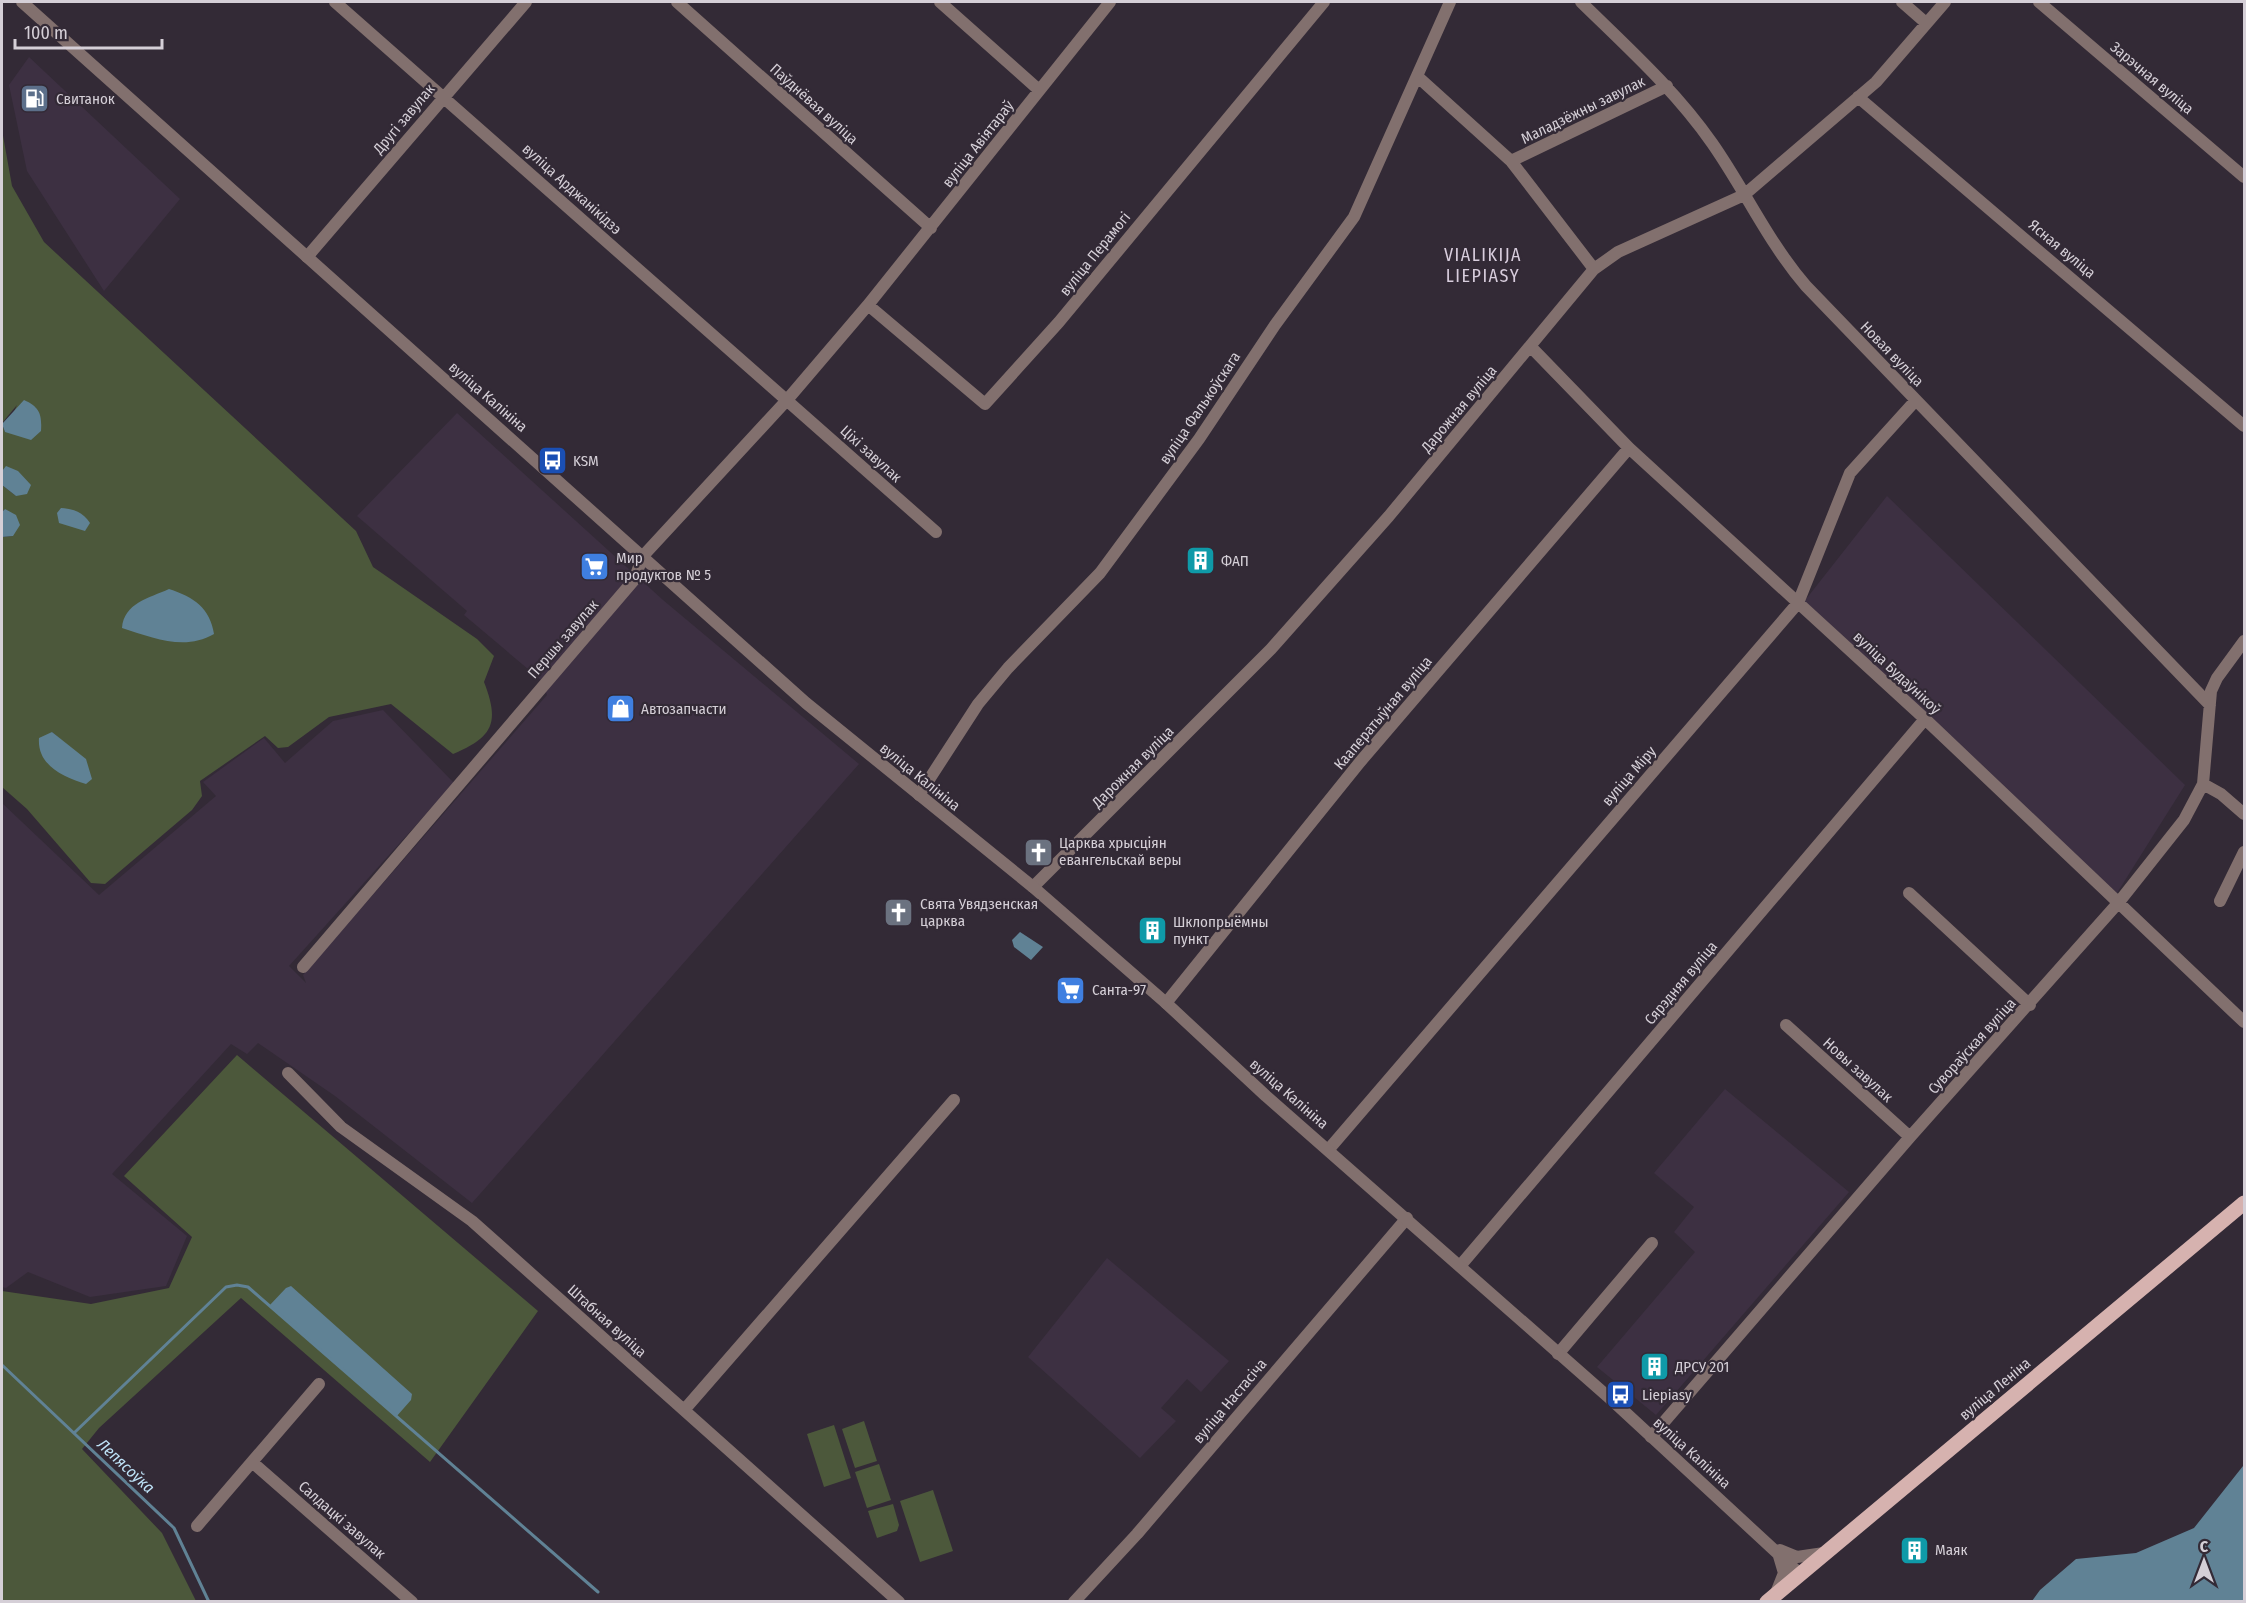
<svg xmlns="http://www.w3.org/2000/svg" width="2246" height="1603" viewBox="0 0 2246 1603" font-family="'Fira Sans Condensed',sans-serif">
	<rect width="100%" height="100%" fill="#332a36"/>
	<path fill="#3d3042" d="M 29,57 L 180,199 L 104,291 L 27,171 L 9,85 Z
		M 457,413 L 663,600 L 859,764 L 472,1203 L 335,1096 L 258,1043 L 247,1054 L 231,1044 L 112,1174 L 187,1236 L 166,1286 L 90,1297 L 28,1272 L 6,1288 L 2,1287 L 2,803 L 99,895 L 216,796 L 203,782 L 264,738 L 285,763 L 333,721 L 383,710 L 454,783 L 289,966 L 306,983 L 303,975 L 547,695 L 541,680 L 464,615 L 467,611 L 357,516 Z
		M 1887,496 L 2185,785 L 2117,893 L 1803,603 Z
		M 1725,1089 L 1849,1192 L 1656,1415 L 1597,1367 L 1695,1252 L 1674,1232 L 1694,1207 L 1654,1173 Z
		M 1107,1258 L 1229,1361 L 1201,1392 L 1187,1379 L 1161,1408 L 1176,1421 L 1140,1458 L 1028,1357 Z"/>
	<path fill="#4c583b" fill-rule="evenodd" d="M 2,130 L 12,186 L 44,242 L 356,531 L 373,567 L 477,639 L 494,656 L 484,682 C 500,723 493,737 453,754 L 391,704 L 329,717 L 288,747 L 278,748 L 265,736 L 200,781 L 202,796 L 192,810 L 105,884 L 91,883 L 27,809 L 2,787 L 2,537 L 13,536 L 5,509 L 2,512 L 2,485 L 16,496 L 6,467 L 2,471 L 2,424 L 5,432 L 17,405 L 2,423 ZM 52,732 L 68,746 L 45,760 Z
		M 237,1055 L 538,1311 L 430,1462 L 241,1298 L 99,1428 L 82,1449 L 162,1533 L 196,1601 L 2,1602 L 2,1291 L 91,1304 L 169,1288 L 192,1237 L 124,1176 Z
		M 864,1421 L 877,1461 L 855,1468 L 842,1429 Z
		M 834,1425 L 851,1478 L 824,1487 L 807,1434 Z
		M 879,1464 L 891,1500 L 867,1508 L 855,1472 Z
		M 933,1490 L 953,1551 L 920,1562 L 900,1501 Z
		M 893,1504 L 899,1525 L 897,1531 L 877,1538 L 868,1511 Z"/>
	<path fill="#608295" d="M 24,400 C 40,407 42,415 41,431 L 31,440 L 5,432 L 2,424 Z
		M 6,466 L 18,471 L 31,485 L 27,494 L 16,496 L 2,485 L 2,471 Z
		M 61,508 C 74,509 83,512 90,523 L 85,531 L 59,523 L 57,513 Z
		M 5,509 L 16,515 L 20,525 L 13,536 L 2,537 L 2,512 Z
		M 169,589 C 194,597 210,608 214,634 C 185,651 153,638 122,628 C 124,603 149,598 169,589 Z
		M 52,732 L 86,759 L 92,779 L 86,784 C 63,777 37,765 39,738 Z
		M 1020,932 L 1043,947 L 1031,960 L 1014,947 L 1012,940 Z
		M 291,1286 L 412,1394 L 411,1400 L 396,1417 L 269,1306 L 286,1288 Z
		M 2244,1413 L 2244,1601 L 2032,1601 L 2040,1590 L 2076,1559 L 2136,1553 L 2194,1528 L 2243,1466 Z"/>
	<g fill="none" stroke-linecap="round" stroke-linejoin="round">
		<path stroke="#608295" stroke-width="3" d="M 2,1365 L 174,1528 L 209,1602
			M 74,1433 L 226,1287 L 237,1285 L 248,1287 L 598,1592"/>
		<path stroke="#82706e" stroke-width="12" d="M 335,2 L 936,532
			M 677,2 L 931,228
			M 940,2 L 1039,90
			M 1581,2 C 1627,47 1675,90 1712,143 C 1745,190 1768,242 1806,286 L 2210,705
			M 1902,2 L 1926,23
			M 2039,2 L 2244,177
			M 1418,77 L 1511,161 L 1594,269
			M 1858,97 L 2244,426
			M 1511,161 L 1667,86
			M 307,257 L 526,2
			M 868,305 L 985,404 L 1059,322 L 1324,2
			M 1530,346 L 1629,448 L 1925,719 L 2244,1022
			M 2203,784 L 2221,794 L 2244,814
			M 919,795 L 978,704 L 1008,668 L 1100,573 L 1199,439 L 1275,325 L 1354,217 L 1450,2
			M 1033,887 L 1271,649 L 1389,516 L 1594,269 L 1618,252 L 1744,195 L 1876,82 L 1945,2
			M 1909,893 L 2030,1005
			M 2220,901 L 2244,852
			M 303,967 L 634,580 L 643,556 L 787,400 L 868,305 L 1110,2
			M 1166,1003 L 1360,762 L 1629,448
			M 1786,1025 L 1910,1137
			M 288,1073 L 341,1127 L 472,1221 L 899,1602
			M 1329,1149 L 1798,603 L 1850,473 L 1916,400
			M 1460,1266 L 1925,719
			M 1558,1354 L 1652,1243
			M 685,1409 L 954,1100
			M 1651,1437 L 1910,1137 L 2119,902 L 2184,820 L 2203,784 L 2211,691 L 2217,678 L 2244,641
			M 252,1462 L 412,1602
			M 197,1526 L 319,1384
			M 1074,1602 L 1137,1534 L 1407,1218"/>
		<path stroke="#82706e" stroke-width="12" d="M 22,2 L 806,703 L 1033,887 L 1166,1003 L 1266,1096 L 1614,1402 L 1800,1574
			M 1780,1550 L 1797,1557 L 1824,1553
			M 1776,1593 L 1784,1573 L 1779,1556"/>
		<path stroke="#d6b2af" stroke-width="15" d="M 1767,1602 L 2244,1203"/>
	</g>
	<defs>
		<symbol id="fuel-square" viewBox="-11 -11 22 22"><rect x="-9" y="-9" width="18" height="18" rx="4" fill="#5c6f8a" stroke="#332a36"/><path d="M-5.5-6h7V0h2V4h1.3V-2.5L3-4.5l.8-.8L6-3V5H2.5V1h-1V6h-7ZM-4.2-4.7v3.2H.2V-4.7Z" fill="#fff"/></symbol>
		<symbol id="bus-square" viewBox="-11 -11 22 22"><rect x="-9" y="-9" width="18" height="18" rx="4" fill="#1a4fb4" stroke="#332a36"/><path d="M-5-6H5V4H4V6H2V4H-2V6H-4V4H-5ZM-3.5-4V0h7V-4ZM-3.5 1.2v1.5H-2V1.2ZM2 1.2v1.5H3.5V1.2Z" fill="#fff"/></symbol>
		<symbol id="building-square" viewBox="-11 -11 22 22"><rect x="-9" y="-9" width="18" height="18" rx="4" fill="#0f9aa8" stroke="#332a36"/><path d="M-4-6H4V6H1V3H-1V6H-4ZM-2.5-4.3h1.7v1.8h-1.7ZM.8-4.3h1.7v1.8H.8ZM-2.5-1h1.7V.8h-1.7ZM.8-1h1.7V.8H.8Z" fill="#fff"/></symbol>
		<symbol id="supermarket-square" viewBox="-11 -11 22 22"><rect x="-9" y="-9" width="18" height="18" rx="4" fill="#3f7fe0" stroke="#332a36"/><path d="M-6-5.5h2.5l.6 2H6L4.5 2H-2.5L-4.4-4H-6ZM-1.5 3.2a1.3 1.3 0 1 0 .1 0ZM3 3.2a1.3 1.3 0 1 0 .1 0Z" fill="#fff"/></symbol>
		<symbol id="shop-square" viewBox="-11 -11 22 22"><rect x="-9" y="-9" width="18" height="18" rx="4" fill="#3f7fe0" stroke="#332a36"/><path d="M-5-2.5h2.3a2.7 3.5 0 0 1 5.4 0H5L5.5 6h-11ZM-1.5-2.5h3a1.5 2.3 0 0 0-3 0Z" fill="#fff"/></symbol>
		<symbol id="church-square" viewBox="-11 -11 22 22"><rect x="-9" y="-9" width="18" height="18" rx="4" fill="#6b7280" stroke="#332a36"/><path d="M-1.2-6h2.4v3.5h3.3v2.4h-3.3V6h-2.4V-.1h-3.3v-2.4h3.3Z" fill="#fff"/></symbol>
	</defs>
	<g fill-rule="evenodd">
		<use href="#fuel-square" x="18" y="82" width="33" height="33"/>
		<use href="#bus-square" x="536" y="444" width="33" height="33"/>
		<use href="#building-square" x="1184" y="544" width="33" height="33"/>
		<use href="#supermarket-square" x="578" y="550" width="33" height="33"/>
		<use href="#shop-square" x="604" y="692" width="33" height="33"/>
		<use href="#church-square" x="1022" y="836" width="33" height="33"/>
		<use href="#church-square" x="882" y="896" width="33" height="33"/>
		<use href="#building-square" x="1136" y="914" width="33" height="33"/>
		<use href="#supermarket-square" x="1054" y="974" width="33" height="33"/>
		<use href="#building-square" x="1638" y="1350" width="33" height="33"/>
		<use href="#bus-square" x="1604" y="1378" width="33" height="33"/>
		<use href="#building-square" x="1898" y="1534" width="33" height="33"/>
	</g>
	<g text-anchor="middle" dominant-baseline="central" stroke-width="4.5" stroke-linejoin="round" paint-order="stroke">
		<g font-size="15" fill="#d5cfd7" stroke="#332a36">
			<text transform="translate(2152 78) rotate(40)">Зарэчная вуліца</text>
			<text transform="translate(814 104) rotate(42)">Паўднёвая вуліца</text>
			<text transform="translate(1583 110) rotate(-26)">Маладзёжны завулак</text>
			<text transform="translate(404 119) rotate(-50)">Другі завулак</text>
			<text transform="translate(978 144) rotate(-52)">вуліца Авіятараў</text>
			<text transform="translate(572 189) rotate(42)">вуліца Арджанікідзэ</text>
			<text transform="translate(2062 249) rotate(40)">Ясная вуліца</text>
			<text transform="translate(1095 254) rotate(-51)">вуліца Перамогі</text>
			<text transform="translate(1892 354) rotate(46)">Новая вуліца</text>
			<text transform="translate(488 397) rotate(41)">вуліца Калініна</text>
			<text transform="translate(1200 408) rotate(-56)">вуліца Фалькоўскага</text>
			<text transform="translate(1459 409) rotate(-50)">Дарожная вуліца</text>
			<text transform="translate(871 454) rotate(42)">Ціхі завулак</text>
			<text transform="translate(563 639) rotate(-49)">Першы завулак</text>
			<text transform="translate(1897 673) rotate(43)">вуліца Будаўнікоў</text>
			<text transform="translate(1383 713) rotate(-50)">Кааператыўная вуліца</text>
			<text transform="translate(1133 767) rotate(-45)">Дарожная вуліца</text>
			<text transform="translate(1629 776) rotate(-49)">вуліца Міру</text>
			<text transform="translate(920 777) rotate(39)">вуліца Калініна</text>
			<text transform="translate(1681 983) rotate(-50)">Сярэдняя вуліца</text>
			<text transform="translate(1972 1046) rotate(-48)">Сувораўская вуліца</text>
			<text transform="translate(1858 1070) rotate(42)">Новы завулак</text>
			<text transform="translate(1289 1094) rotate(41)">вуліца Калініна</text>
			<text transform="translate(607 1321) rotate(42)">Штабная вуліца</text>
			<text transform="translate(1995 1389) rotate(-40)">вуліца Леніна</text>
			<text transform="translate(1230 1401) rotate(-50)">вуліца Настасіча</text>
			<text transform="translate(1692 1453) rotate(42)">вуліца Калініна</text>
			<text transform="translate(342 1520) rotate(41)">Салдацкі завулак</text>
		</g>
		<g font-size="15" fill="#d5cfd7" stroke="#332a36" text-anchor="start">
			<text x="56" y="99">Свитанок</text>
			<text x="573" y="461">KSM</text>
			<text x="616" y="558">Мир<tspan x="616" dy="17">продуктов № 5</tspan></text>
			<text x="1221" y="561">ФАП</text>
			<text x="641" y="709">Автозапчасти</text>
			<text x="1059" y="843">Царква хрысціян<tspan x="1059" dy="17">евангельскай веры</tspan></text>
			<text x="920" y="904">Свята Увядзенская<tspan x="920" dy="17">царква</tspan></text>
			<text x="1173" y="922">Шклопрыёмны<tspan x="1173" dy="17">пункт</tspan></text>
			<text x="1092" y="990">Санта-97</text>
			<text x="1675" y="1367">ДРСУ 201</text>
			<text x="1642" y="1395">Liepiasy</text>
			<text x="1935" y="1550">Маяк</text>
		</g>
		<g font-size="16" font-style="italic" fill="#bfe3f8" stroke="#332a36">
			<text transform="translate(126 1466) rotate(43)">Лепясоўка</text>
		</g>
		<g font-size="18" letter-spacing="1.5" fill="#d8cddd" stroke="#332a36">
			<text x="1483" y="255">VIALIKIJA<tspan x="1483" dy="21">LIEPIASY</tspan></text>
		</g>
	</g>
	<rect width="2246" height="1603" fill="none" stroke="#d5cfd7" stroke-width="6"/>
	<g transform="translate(2204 1561)" stroke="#332a36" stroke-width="4.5" paint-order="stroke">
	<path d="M0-4.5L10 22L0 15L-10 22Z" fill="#d5cfd7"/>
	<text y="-9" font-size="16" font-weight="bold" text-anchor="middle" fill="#d5cfd7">С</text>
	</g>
	<path d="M15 39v9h147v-9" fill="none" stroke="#d5cfd7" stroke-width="3"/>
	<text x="24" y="39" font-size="18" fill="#d5cfd7" stroke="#332a36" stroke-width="4.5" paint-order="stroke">100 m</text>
</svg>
